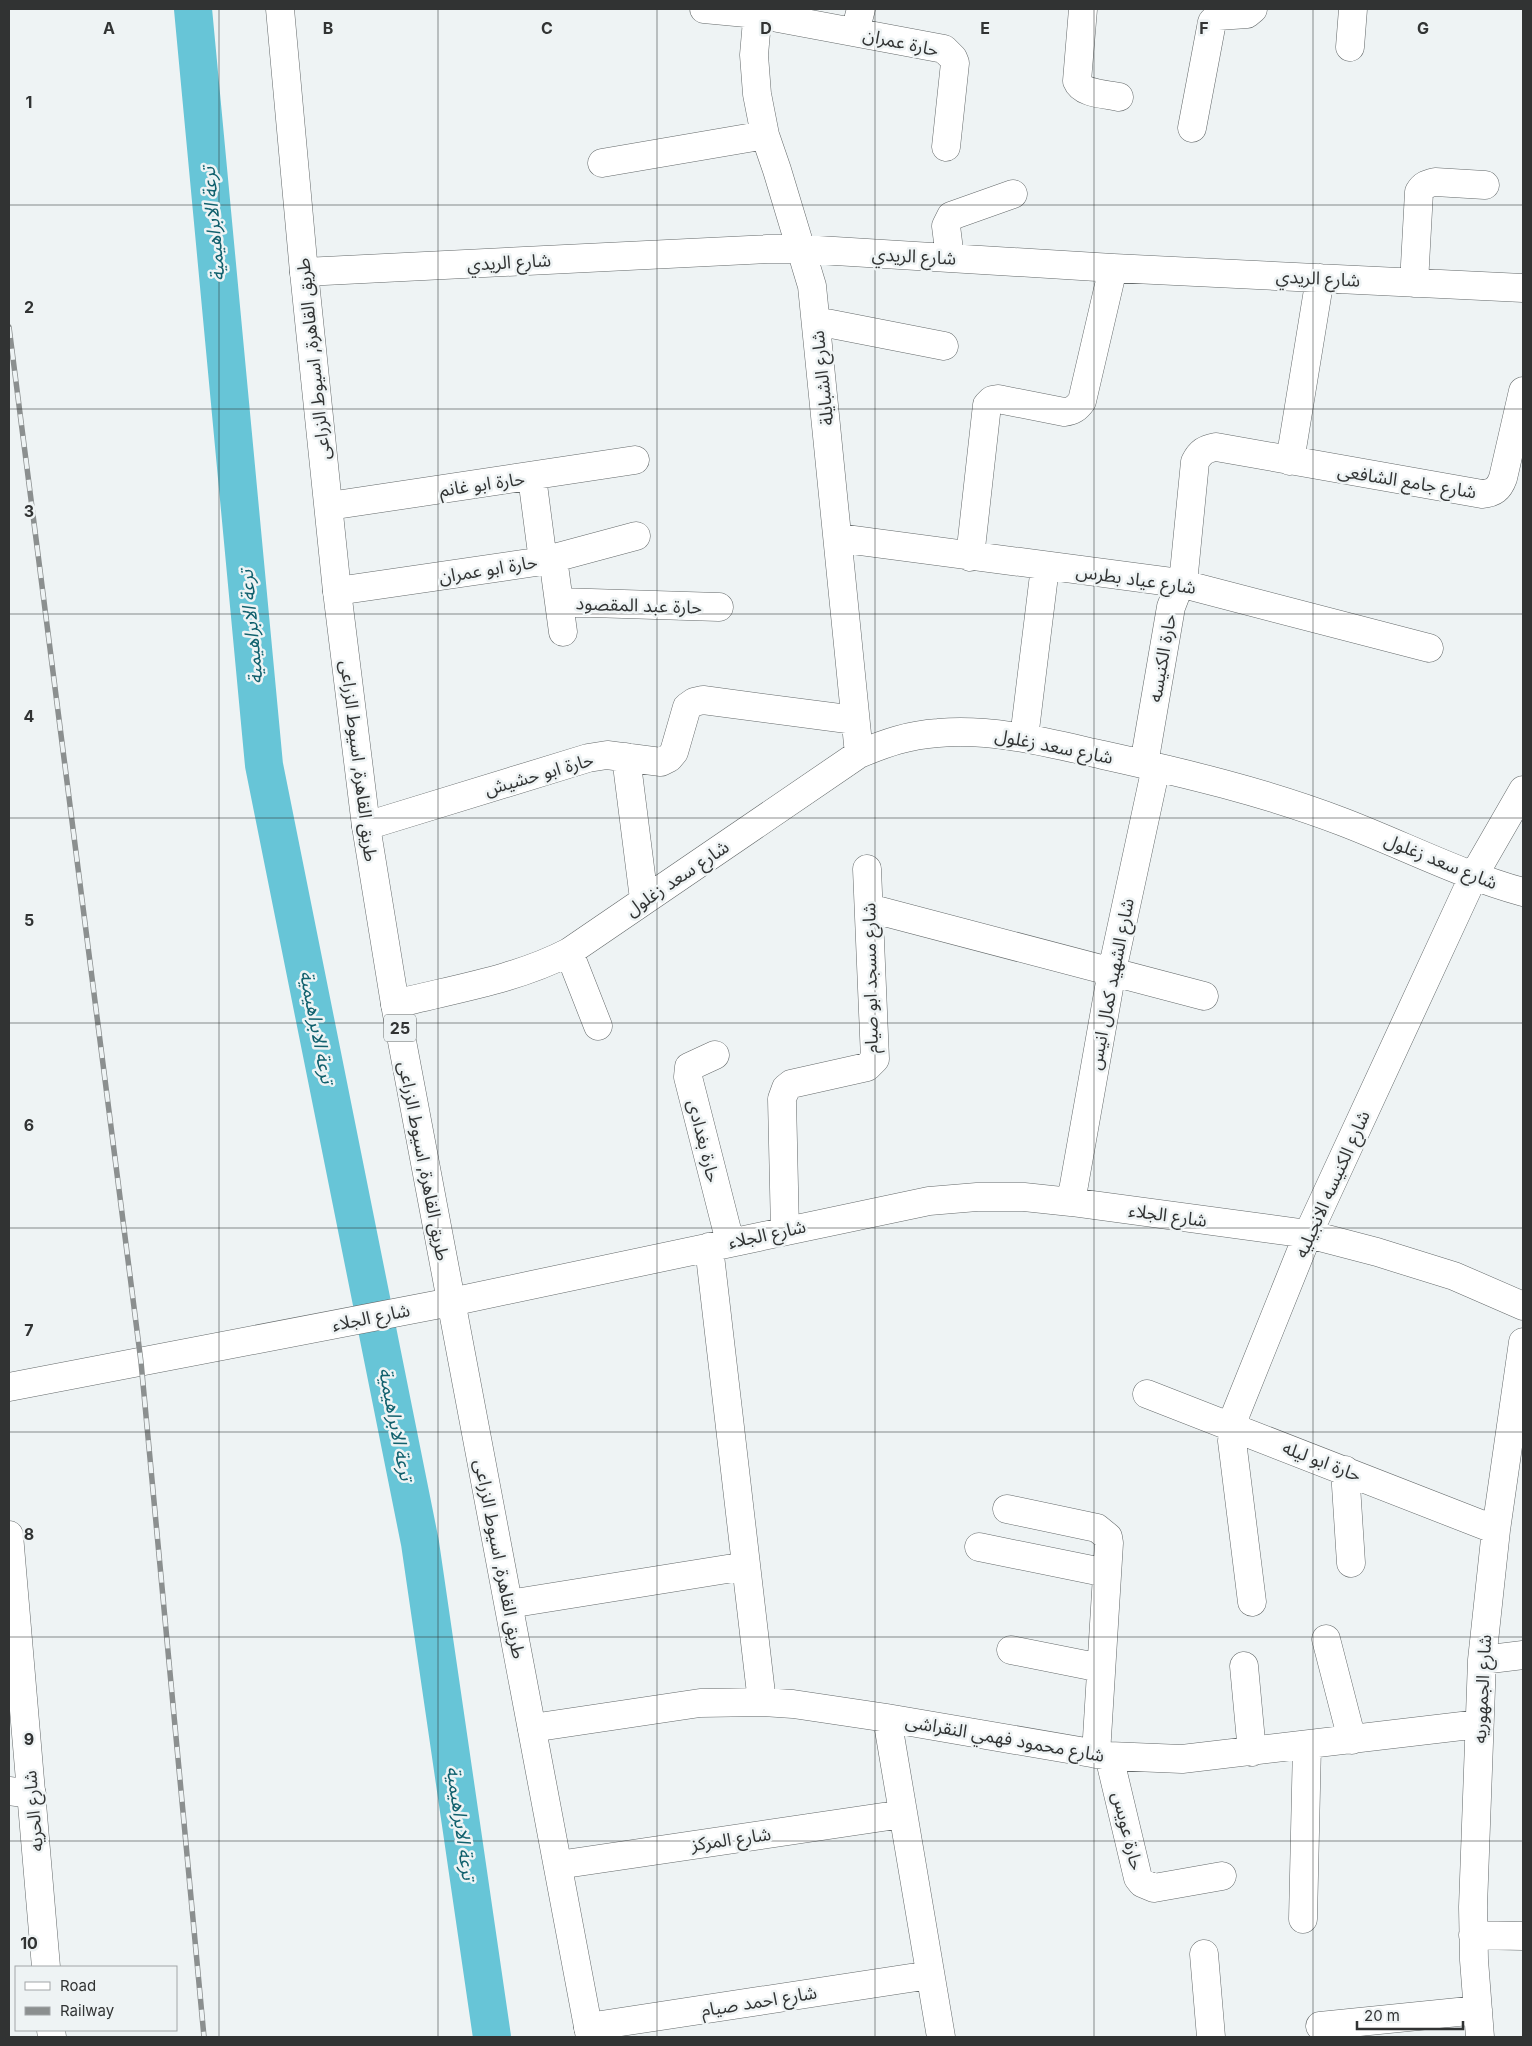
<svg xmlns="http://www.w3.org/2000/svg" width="1532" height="2046" viewBox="0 0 1532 2046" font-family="Inter,'Noto Sans Arabic',sans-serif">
	<rect width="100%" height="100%" fill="#eef3f4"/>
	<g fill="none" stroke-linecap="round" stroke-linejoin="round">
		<path stroke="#67c5d7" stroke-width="38" d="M 193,9 L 264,765 L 420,1543 L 492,2037"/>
		<defs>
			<path id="minor" d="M 704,9 L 757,14 L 944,49 L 953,58 L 955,63 L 946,147
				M 758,9 L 754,55 L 757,94 L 765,135 L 777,170 L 812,286 L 859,754
				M 1083,9 L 1077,81 C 1082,94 1106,94 1119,97
				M 855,32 L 861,9
				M 1350,47 L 1353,9
				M 1192,128 L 1212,22 L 1218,16 L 1247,14 L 1253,9
				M 602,163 L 765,135
				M 950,258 L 946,226 L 951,216 L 1013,194
				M 304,272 L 767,249 L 802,249 L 1113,268 L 1523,288
				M 1414,283 L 1419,192 C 1423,185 1427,184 1435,182 L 1485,185
				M 816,321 L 944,346
				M 1290,461 L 1320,278
				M 532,477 L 543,561
				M 329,506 L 635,460
				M 838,538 L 1179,583 L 1429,648
				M 970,557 L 987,405 L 992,400 L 998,399 L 1064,412 C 1073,411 1077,408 1082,401 L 1113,268
				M 553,558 L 563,632
				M 337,591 L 543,561 L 636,536
				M 559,602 L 719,607
				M 1024,738 L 1045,567
				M 626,757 L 644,899
				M 1144,764 L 1171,607 L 1184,573 L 1195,462 C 1200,452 1205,449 1216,447 L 1482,494 C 1494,493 1499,489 1503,478 L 1523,391
				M 366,826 L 588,758 L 607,755 L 661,762 L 669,758 L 674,752 L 687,707 L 694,702 L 703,700 L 855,720
				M 869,908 L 1204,996
				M 569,952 L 598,1026
				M 395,1004 C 453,989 515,980 569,952 L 859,754 C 886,743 908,735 938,733 C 994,728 1049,743 1103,755 C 1184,773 1265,792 1343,822 C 1403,845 1461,875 1523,892
				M 715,1055 L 689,1067 L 688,1077 L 730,1242
				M 1071,1202 L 1112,971 L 1156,767
				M 785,1231 L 782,1099 L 786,1088 L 791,1084 L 867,1067 L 875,1059 L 867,869
				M 709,1247 L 762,1702
				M 9,1387 L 451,1302 L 929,1201 L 977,1197 L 1024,1197 L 1071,1202 L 1308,1234 L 1377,1252 L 1454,1276 L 1523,1306
				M 1147,1394 L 1496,1530
				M 1345,1470 L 1351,1563
				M 1007,1509 L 1097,1528 L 1108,1537 L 1109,1543 L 1096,1754
				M 979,1547 L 1107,1573
				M 1252,1602 L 1232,1441 L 1236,1413 L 1308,1234 L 1474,875 L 1523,790
				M 509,1604 L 746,1566
				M 1326,1639 L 1352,1740
				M 1011,1650 L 1101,1668
				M 1482,1660 L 1523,1655
				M 1244,1666 L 1252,1752
				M 887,1718 L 941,2037
				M 532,1728 L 700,1703 L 762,1702 L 793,1704 L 887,1718 L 1109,1756 L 1182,1759 L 1479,1724
				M 1109,1756 L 1138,1878 L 1142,1883 L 1154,1888 L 1222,1876
				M 9,1791 L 32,1794
				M 558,1865 L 903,1814
				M 1303,1919 L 1307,1745
				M 1473,1935 L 1523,1936
				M 1204,1954 L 1211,2037
				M 1320,2026 L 1478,2010
				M 588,2027 L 930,1975
				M 1480,2037 L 1474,1960 L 1473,1907 L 1482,1660 L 1496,1530 L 1523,1342"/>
			<path id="tertiary" d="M 9,1535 L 46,1967
				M 51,2030 L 52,2037"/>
			<path id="trunk" d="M 280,9 L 304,272 L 337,591 L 366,826 L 395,1004 L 590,2037"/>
		</defs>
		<use href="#minor" stroke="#64696a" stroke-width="29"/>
		<use href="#tertiary" stroke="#64696a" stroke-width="29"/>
		<use href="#trunk" stroke="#64696a" stroke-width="29"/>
		<use href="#minor" stroke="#fff" stroke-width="28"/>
		<use href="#tertiary" stroke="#fff" stroke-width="28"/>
		<use href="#trunk" stroke="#fff" stroke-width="28"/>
		<defs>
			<path id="rail" d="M 9,327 L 141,1362 L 204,2037"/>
		</defs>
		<use href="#rail" stroke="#8b8f8f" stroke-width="5.5"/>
		<use href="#rail" stroke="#eef3f4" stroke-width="4" stroke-dasharray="11" stroke-linecap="butt"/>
	</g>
	<path fill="none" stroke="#313333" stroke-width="1" stroke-opacity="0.55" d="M 219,9 L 219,2037M 438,9 L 438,2037M 657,9 L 657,2037M 875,9 L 875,2037M 1094,9 L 1094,2037M 1313,9 L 1313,2037M 9,205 L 1523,205M 9,409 L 1523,409M 9,614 L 1523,614M 9,818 L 1523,818M 9,1023 L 1523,1023M 9,1228 L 1523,1228M 9,1432 L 1523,1432M 9,1637 L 1523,1637M 9,1841 L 1523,1841"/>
	<g text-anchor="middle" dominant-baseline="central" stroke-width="5" stroke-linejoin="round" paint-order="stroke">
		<rect fill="#eef3f4" stroke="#6a6d6d" stroke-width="1" x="384" y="1014.5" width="32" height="27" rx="4"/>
		<g font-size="16" font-weight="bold" fill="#313333">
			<text x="400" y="1028">25</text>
		</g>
		<g font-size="18" fill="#313333" stroke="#eef3f4">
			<text transform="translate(901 42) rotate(12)">حارة عمران</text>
			<text transform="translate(914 256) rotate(3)">شارع الريدي</text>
			<text transform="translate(509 262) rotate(-3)">شارع الريدي</text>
			<text transform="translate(1318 278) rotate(3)">شارع الريدي</text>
			<text transform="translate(313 359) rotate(-96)">طريق القاهرة, اسيوط الزراعى</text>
			<text transform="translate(822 378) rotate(-96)">شارع الشبايلة</text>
			<text transform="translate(1407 481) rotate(9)">شارع جامع الشافعى</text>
			<text transform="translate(482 484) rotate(-8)">حارة ابو غانم</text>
			<text transform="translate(488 569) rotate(-9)">حارة ابو عمران</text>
			<text transform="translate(1136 579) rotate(8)">شارع عياد بطرس</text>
			<text transform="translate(639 605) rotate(2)">حارة عبد المقصود</text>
			<text transform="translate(1162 658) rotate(-80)">حارة الكنيسه</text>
			<text transform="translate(1054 746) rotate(11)">شارع سعد زغلول</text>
			<text transform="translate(359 761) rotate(83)">طريق القاهرة, اسيوط الزراعى</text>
			<text transform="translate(539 774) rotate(-16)">حارة ابو حشيش</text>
			<text transform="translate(1441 861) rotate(22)">شارع سعد زغلول</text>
			<text transform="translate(677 878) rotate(-34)">شارع سعد زغلول</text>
			<text transform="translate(870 978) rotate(-91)">شارع مسجد ابو صيام</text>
			<text transform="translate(1111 984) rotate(-79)">شارع الشهيد كمال انيس</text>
			<text transform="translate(704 1141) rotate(76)">حارة بغدادى</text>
			<text transform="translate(424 1161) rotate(79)">طريق القاهرة, اسيوط الزراعى</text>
			<text transform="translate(1332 1184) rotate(-66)">شارع الكنيسه الانجيليه</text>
			<text transform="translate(1168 1215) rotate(8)">شارع الجلاء</text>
			<text transform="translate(767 1234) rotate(-12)">شارع الجلاء</text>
			<text transform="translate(371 1317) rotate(-11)">شارع الجلاء</text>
			<text transform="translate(1322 1461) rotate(21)">حارة ابو ليله</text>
			<text transform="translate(500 1559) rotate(79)">طريق القاهرة, اسيوط الزراعى</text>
			<text transform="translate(1482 1689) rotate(-87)">شارع الجمهوريه</text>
			<text transform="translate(1005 1738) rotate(10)">شارع محمود فهمي النقراشى</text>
			<text transform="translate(33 1811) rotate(-95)">شارع الحريه</text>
			<text transform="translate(1128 1831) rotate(76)">حارة عويس</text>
			<text transform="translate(731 1839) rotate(-8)">شارع المركز</text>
			<text transform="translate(759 2001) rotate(-9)">شارع احمد صيام</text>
		</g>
		<g font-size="19" font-style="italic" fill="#10606d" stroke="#eef3f4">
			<text transform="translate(213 224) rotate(-95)">ترعة الابراهيمية</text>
			<text transform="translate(251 627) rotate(-95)">ترعة الابراهيمية</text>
			<text transform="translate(317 1027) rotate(79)">ترعة الابراهيمية</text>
			<text transform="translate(396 1424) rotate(79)">ترعة الابراهيمية</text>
			<text transform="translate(461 1823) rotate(82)">ترعة الابراهيمية</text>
		</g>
	</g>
	<g font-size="16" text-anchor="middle" font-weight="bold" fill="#313333" stroke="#eef3f4" stroke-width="5" stroke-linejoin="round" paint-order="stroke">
		<text x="109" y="34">A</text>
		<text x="328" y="34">B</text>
		<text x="547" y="34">C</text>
		<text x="766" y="34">D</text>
		<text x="985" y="34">E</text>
		<text x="1204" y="34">F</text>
		<text x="1423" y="34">G</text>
		<text x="29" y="108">1</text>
		<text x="29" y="313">2</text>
		<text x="29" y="517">3</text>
		<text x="29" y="722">4</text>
		<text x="29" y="926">5</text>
		<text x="29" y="1131">6</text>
		<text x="29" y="1336">7</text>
		<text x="29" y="1540">8</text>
		<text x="29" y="1745">9</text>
		<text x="29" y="1949">10</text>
	</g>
	<rect width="1532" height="2046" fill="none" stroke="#313333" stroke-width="20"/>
	<rect x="15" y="1966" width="162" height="65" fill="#eef3f4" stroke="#a2a6a7"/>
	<rect x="25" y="1982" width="25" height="8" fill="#ffffff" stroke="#a2a6a7"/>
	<text x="60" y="1991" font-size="15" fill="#313333">Road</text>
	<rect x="25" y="2007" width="25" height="8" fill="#8b8f8f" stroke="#a2a6a7"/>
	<text x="60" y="2016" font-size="15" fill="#313333">Railway</text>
	<path d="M1357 2021v8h106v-8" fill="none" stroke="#313333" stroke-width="2.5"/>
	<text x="1364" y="2021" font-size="15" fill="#313333" stroke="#eef3f4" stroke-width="4" paint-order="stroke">20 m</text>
</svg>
